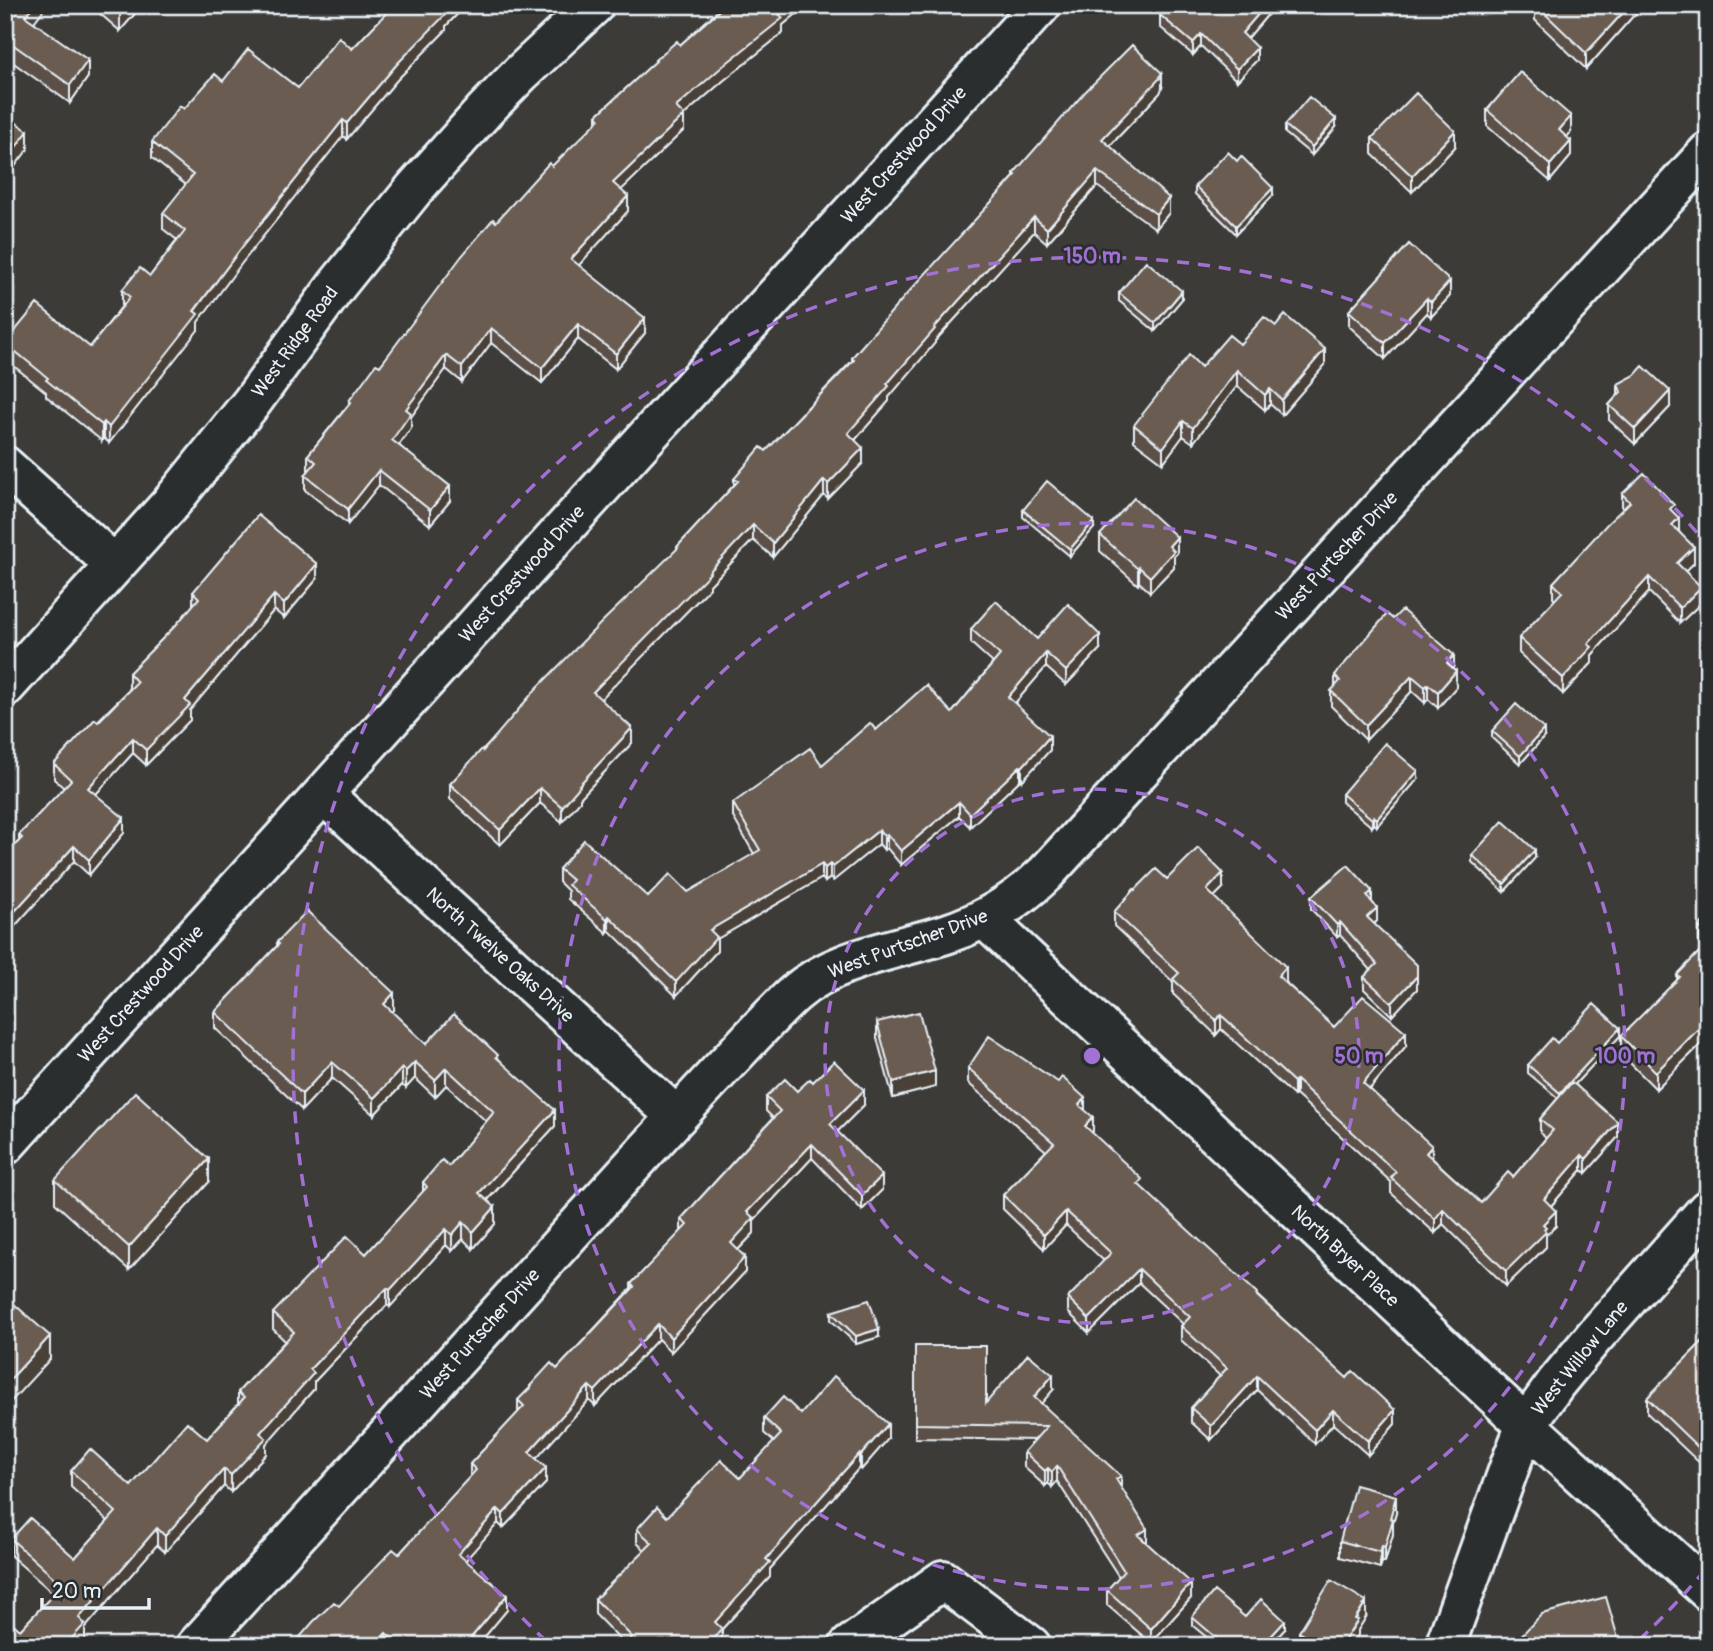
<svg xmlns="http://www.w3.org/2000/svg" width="1713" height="1651" viewBox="0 0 1713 1651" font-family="Pangolin,sans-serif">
	<rect width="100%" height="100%" fill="#3d3b38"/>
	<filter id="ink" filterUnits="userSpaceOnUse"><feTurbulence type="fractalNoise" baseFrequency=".0143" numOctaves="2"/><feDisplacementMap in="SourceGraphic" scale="14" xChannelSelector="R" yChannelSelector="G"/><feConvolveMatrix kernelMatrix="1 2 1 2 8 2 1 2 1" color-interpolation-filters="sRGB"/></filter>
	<g filter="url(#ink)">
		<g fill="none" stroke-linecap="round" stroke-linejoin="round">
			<defs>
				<path id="minor" d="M 5,466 L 115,565
					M 5,687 L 171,503 L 252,402 L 337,285 L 415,188 L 485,110 L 521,73 L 594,5
					M 323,794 L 677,1117
					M 984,918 L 1526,1425 L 1708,1591
					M 5,1145 L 643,441 L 1041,5
					M 196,1646 C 324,1506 451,1366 578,1225 C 627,1172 675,1118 725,1065 C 748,1041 770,1016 794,994 C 835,958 896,950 946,934 C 983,922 1017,901 1045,874 L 1708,152
					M 849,1646 L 943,1580 L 1031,1646
					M 1445,1646 L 1512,1460 L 1526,1425 L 1556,1383 L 1594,1337 L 1708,1209"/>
			</defs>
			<use href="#minor" stroke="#e8f1f8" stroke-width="44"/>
			<use href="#minor" stroke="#2a2d2e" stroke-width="38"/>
		</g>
		<path fill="#5b4f46" stroke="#e8f1f8" stroke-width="2" d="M 5,5 L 47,5 L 34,22 L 88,77 L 70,103 L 8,59 Z
			M 90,5 L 139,5 L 139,9 L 120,31 Z
			M 394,5 L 466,5 L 446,26 L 446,30 L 397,80 L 347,139 L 343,136 L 242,263 L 198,322 L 198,330 L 109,443 L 104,438 L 102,441 L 46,396 L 46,392 L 5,359 L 5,343 L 90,347 L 122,306 L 122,290 L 150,276 L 177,240 L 163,229 L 163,213 L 186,185 L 152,158 L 152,142 L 184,109 L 223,81 L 298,88 L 352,49 Z
			M 724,5 L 807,5 L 783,25 L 783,33 L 723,81 L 684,115 L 684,130 L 621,190 L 628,211 L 578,266 L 645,333 L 616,369 L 578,339 L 542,383 L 491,343 L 462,382 L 446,369 L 411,417 L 411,428 L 399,445 L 450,501 L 430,525 L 379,485 L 348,524 L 305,490 L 305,475 L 309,471 L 308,470 L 308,455 L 349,404 L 349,401 L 380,366 L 496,222 L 597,123 L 597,115 L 655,62 L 655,60 L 680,45 Z
			M 1168,5 L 1276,5 L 1248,38 L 1257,60 L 1237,81 L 1201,46 L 1193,55 L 1160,27 L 1160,15 Z
			M 1535,5 L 1643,5 L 1586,69 L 1535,20 Z
			M 1162,88 L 1160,93 L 1110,146 L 1169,213 L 1156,229 L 1097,186 L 1047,243 L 1034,232 L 935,341 L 935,343 L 889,397 L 889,401 L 855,440 L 863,463 L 828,499 L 824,495 L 773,557 L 753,540 L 710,585 L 710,588 L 600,699 L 632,743 L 580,798 L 580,801 L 562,822 L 540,803 L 500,845 L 450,799 L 450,784 L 677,550 L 677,547 L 734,485 L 734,479 L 766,451 L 852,361 L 852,358 L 1014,177 L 1014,173 Z
			M 1487,110 L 1571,132 L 1567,137 L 1571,156 L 1550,181 L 1487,126 Z
			M 5,115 L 28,149 L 9,174 L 5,172 Z
			M 1285,125 L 1336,127 L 1312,155 L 1285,133 Z
			M 1372,138 L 1455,147 L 1412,192 L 1372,154 Z
			M 1195,186 L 1273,195 L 1236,234 L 1195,194 Z
			M 1409,244 L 1450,296 L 1431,317 L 1427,313 L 1385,359 L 1349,326 L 1349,311 Z
			M 1708,282 L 1708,304 L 1704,300 L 1704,285 Z
			M 1119,293 L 1182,299 L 1155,331 L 1119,301 Z
			M 1276,326 L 1325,365 L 1282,415 L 1270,404 L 1265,410 L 1237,386 L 1193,443 L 1183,436 L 1163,463 L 1134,441 L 1134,425 L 1201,367 L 1240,344 Z
			M 1618,384 L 1670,407 L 1635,444 L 1609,420 L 1609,405 L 1618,395 Z
			M 1622,494 L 1674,514 L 1679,531 L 1694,563 L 1685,571 L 1701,603 L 1680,623 L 1649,592 L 1592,655 L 1592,663 L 1563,694 L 1519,653 L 1519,638 L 1555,600 L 1553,598 L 1553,583 L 1622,510 Z
			M 1023,510 L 1094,528 L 1070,556 L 1023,517 Z
			M 1100,535 L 1177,553 L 1174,556 L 1174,567 L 1150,592 L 1139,582 L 1138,585 L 1100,551 Z
			M 317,579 L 284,618 L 274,610 L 190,710 L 190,720 L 146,765 L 133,753 L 96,794 L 124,833 L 89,875 L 74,861 L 5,937 L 5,856 L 19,841 L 19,835 L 64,788 L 54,779 L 54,764 L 130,689 L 129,688 L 129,673 L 176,625 L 193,606 L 193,592 Z
			M 971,629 L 1100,649 L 1066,685 L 1046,667 L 1015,703 L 1050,750 L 1022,781 L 1020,780 L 970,827 L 959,816 L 901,865 L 887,848 L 884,850 L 879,844 L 833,881 L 830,878 L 825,882 L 822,878 L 717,939 L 717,951 L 676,996 L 609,930 L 607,933 L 568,899 L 568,891 L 559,882 L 559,869 L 648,897 L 688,892 L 754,854 L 733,817 L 733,803 L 822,765 L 876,730 L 952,713 L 993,663 L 971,643 Z
			M 1454,669 L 1456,687 L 1438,708 L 1428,699 L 1425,703 L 1412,691 L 1366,740 L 1331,706 L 1331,691 L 1335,687 L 1335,675 Z
			M 1492,731 L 1544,737 L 1520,764 L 1492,738 Z
			M 1418,779 L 1377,826 L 1374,824 L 1372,827 L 1342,802 L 1342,794 Z
			M 1472,855 L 1535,858 L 1504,892 L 1472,862 Z
			M 1167,879 L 1223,888 L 1214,897 L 1286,982 L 1285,982 L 1334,1027 L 1406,1046 L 1370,1089 L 1432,1158 L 1481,1203 L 1513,1177 L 1546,1138 L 1540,1133 L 1540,1119 L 1558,1098 L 1528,1073 L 1528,1065 L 1557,1043 L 1620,1036 L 1575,1084 L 1618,1137 L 1586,1173 L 1582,1170 L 1551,1206 L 1556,1226 L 1546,1235 L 1546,1247 L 1506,1286 L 1443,1224 L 1435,1233 L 1391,1193 L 1391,1182 L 1296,1095 L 1294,1096 L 1221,1029 L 1216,1035 L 1173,994 L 1173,982 L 1114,926 L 1114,912 L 1135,890 Z
			M 1311,897 L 1372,903 L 1377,921 L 1374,924 L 1417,989 L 1392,1016 L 1364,989 L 1364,977 L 1371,970 L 1340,935 L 1337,937 L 1311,909 Z
			M 1708,916 L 1708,1037 L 1656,1089 L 1621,1054 L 1621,1036 L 1677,980 L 1677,975 L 1703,948 L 1699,944 L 1699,927 Z
			M 277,942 L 394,1010 L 392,1012 L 426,1044 L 498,1058 L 555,1126 L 488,1200 L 495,1224 L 473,1249 L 463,1239 L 452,1251 L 446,1245 L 390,1307 L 387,1305 L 314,1382 L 314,1389 L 266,1444 L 266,1454 L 231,1492 L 224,1486 L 165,1552 L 157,1545 L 85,1628 L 85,1640 L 20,1630 L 54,1594 L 11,1556 L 11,1539 L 75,1558 L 108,1521 L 71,1487 L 71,1471 L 131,1486 L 207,1439 L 238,1404 L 238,1392 L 285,1341 L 273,1329 L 273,1313 L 366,1254 L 423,1192 L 423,1182 L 449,1166 L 487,1122 L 446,1085 L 435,1097 L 415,1078 L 406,1088 L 402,1085 L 374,1115 L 332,1078 L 302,1110 L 215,1028 L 215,1012 L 277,946 Z
			M 877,1022 L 935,1087 L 893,1098 L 877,1038 Z
			M 968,1068 L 1085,1111 L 1093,1131 L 1092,1133 L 1142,1188 L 1395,1424 L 1368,1455 L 1333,1424 L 1315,1444 L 1257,1390 L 1211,1440 L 1191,1422 L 1191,1408 L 1220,1376 L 1181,1340 L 1181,1326 L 1183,1324 L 1139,1283 L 1089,1333 L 1068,1312 L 1068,1298 L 1104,1261 L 1066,1225 L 1044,1249 L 1003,1209 L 1003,1195 L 1046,1151 L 968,1083 Z
			M 813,1082 L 864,1105 L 837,1132 L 882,1190 L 862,1210 L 812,1158 L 754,1220 L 754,1233 L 738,1250 L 745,1272 L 671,1352 L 658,1339 L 595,1406 L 589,1400 L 536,1459 L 546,1483 L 503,1528 L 498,1523 L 465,1560 L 507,1610 L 477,1646 L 293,1646 L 399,1554 L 470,1477 L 470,1464 L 518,1413 L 518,1400 L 530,1388 L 530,1386 L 557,1369 L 631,1289 L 631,1284 L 681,1232 L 681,1219 L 773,1118 L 766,1111 L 766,1097 L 797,1091 Z
			M 55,1180 L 209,1182 L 129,1270 L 55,1203 Z
			M 831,1312 L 879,1337 L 856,1344 L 831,1320 Z
			M 1708,1336 L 1708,1471 L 1647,1413 L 1647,1398 Z
			M 915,1346 L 986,1402 L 1053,1390 L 1041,1403 L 1121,1487 L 1147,1544 L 1191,1598 L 1151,1643 L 1107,1605 L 1107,1590 L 1119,1577 L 1057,1481 L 1052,1487 L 1048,1483 L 1045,1486 L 1024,1467 L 1024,1452 L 1035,1440 L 915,1438 Z
			M 801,1414 L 888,1439 L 861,1470 L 859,1468 L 770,1569 L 770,1577 L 722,1629 L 722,1643 L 720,1646 L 624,1646 L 625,1645 L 595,1614 L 595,1599 L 645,1550 L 637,1543 L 637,1529 L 667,1517 L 740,1478 L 774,1442 L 764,1433 L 764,1418 Z
			M 1396,1512 L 1393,1522 L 1393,1534 L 1385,1562 L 1382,1562 L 1380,1568 L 1340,1557 L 1340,1541 Z
			M 1192,1617 L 1245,1617 L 1285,1629 L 1269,1646 L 1217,1646 L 1192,1625 Z
			M 1366,1617 L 1358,1630 L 1358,1635 L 1351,1646 L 1299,1646 L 1299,1632 Z"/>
		<path fill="#4a4039" stroke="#e8f1f8" stroke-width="2" d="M 34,5 L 47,5 L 25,34 L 25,16 Z
			M 127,5 L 139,5 L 139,9 L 120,31 L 120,13 Z
			M 450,5 L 466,5 L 446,26 L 446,30 L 397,80 L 347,139 L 347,123 L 397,64 Z
			M 789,5 L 807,5 L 783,25 L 783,33 L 723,81 L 676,122 L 676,107 Z
			M 1266,5 L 1276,5 L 1242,45 L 1242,33 Z
			M 1630,5 L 1643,5 L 1586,69 L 1586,53 Z
			M 1201,34 L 1201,46 L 1193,55 L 1193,43 Z
			M 8,41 L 8,59 L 5,62 L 5,44 Z
			M 1257,48 L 1257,60 L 1237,81 L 1237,69 Z
			M 88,60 L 88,77 L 70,103 L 70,85 Z
			M 1162,73 L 1162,88 L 1160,93 L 1102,154 L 1102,139 Z
			M 684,115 L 684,130 L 613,198 L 613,183 Z
			M 1571,116 L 1571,132 L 1559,145 L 1559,130 Z
			M 1336,119 L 1336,127 L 1312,155 L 1312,147 Z
			M 343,120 L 343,136 L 242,263 L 198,322 L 198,330 L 109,443 L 109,427 L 242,247 Z
			M 28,131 L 28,149 L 9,174 L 9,156 Z
			M 1455,131 L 1455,147 L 1412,192 L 1412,176 Z
			M 1571,141 L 1571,156 L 1550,181 L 1550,165 Z
			M 1097,171 L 1097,186 L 1047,243 L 1047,229 Z
			M 1273,188 L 1273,195 L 1236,234 L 1236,226 Z
			M 628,196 L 628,211 L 571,274 L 571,259 Z
			M 1169,198 L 1169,213 L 1156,229 L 1156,214 Z
			M 1034,217 L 1034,232 L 935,341 L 935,343 L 889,397 L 889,401 L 848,448 L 848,433 L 887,384 L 934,328 Z
			M 1450,281 L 1450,296 L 1431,317 L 1431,302 Z
			M 1182,291 L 1182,299 L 1155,331 L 1155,323 Z
			M 1427,298 L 1427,313 L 1385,359 L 1385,343 Z
			M 645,318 L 645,333 L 616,369 L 616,354 Z
			M 578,324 L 578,339 L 542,383 L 542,368 Z
			M 491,328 L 491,343 L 462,382 L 462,367 Z
			M 1325,349 L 1325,365 L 1282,415 L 1282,400 Z
			M 446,355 L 446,369 L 411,417 L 411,428 L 392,455 L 392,440 L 406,409 Z
			M 1237,370 L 1237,386 L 1193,443 L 1193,428 Z
			M 1270,389 L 1270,404 L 1265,410 L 1265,395 Z
			M 1670,391 L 1670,407 L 1635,444 L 1635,429 Z
			M 1183,421 L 1183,436 L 1163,463 L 1163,448 Z
			M 104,422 L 104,438 L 102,441 L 102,425 Z
			M 863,448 L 863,463 L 828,499 L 828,484 Z
			M 379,470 L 379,485 L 348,524 L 348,509 Z
			M 824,480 L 824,495 L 773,557 L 773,543 Z
			M 450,486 L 450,501 L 430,525 L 430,510 Z
			M 1679,518 L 1679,533 L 1672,525 Z
			M 1094,521 L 1094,528 L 1070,556 L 1070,549 Z
			M 753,525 L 753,540 L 710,585 L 710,588 L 593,707 L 593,692 Z
			M 1177,537 L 1177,553 L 1174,556 L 1174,567 L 1150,592 L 1150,577 L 1169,546 Z
			M 1694,547 L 1694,563 L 1677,579 L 1677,563 Z
			M 317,564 L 317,579 L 284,618 L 284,604 Z
			M 1139,567 L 1139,582 L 1138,585 L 1138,569 Z
			M 1649,577 L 1649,592 L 1592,655 L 1592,663 L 1563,694 L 1563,678 L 1588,644 Z
			M 1701,587 L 1701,603 L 1680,623 L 1680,608 Z
			M 274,595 L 274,610 L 190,710 L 190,720 L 146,765 L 146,750 L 185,700 Z
			M 1100,635 L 1100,649 L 1066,685 L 1066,671 Z
			M 1046,653 L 1046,667 L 1008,711 L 1008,697 Z
			M 1454,655 L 1454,671 L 1447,663 Z
			M 1456,671 L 1456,687 L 1438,708 L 1438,692 Z
			M 1412,676 L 1412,691 L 1366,740 L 1366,725 Z
			M 1428,684 L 1428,699 L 1425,703 L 1425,687 Z
			M 632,728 L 632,743 L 580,798 L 580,801 L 562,822 L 562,807 L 579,785 Z
			M 1544,729 L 1544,737 L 1520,764 L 1520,756 Z
			M 1050,736 L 1050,750 L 1022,781 L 1022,767 Z
			M 133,738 L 133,753 L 88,803 L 88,788 Z
			M 1020,766 L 1020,780 L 970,827 L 970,814 Z
			M 1418,771 L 1418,779 L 1377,826 L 1377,819 Z
			M 540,788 L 540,803 L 500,845 L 500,830 Z
			M 959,802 L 959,816 L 901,865 L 901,851 Z
			M 1374,816 L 1374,824 L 1372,827 L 1372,819 Z
			M 124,818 L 124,833 L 89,875 L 89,860 Z
			M 879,830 L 879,844 L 833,881 L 833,867 Z
			M 887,834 L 887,848 L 884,850 L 884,836 Z
			M 74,846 L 74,861 L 5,937 L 5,922 Z
			M 1535,850 L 1535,858 L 1504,892 L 1504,884 Z
			M 822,864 L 822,878 L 717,939 L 717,951 L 676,996 L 676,982 L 710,930 Z
			M 830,864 L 830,878 L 825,882 L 825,868 Z
			M 1223,873 L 1223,888 L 1207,904 L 1207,890 Z
			M 1372,891 L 1372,904 L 1367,896 Z
			M 1377,908 L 1377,921 L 1367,930 L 1367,917 Z
			M 609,916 L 609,930 L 607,933 L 607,919 Z
			M 1340,922 L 1340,935 L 1337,937 L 1337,925 Z
			M 1286,967 L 1286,982 L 1278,990 L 1278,976 Z
			M 1417,976 L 1417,989 L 1392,1016 L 1392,1003 Z
			M 394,993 L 394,1010 L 384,1021 L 384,1004 Z
			M 1221,1015 L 1221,1029 L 1216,1035 L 1216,1020 Z
			M 1708,1019 L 1708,1037 L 1656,1089 L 1656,1072 Z
			M 1620,1028 L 1620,1036 L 1560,1100 L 1560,1093 Z
			M 1406,1032 L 1406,1046 L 1363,1097 L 1363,1083 Z
			M 332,1062 L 332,1078 L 302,1110 L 302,1094 Z
			M 415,1062 L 415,1078 L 406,1088 L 406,1071 Z
			M 402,1068 L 402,1085 L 374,1115 L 374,1098 Z
			M 446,1068 L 446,1085 L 435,1097 L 435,1080 Z
			M 935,1071 L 935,1087 L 893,1098 L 893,1082 Z
			M 1296,1080 L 1296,1095 L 1294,1096 L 1294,1082 Z
			M 864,1090 L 864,1105 L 830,1139 L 830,1124 Z
			M 1085,1098 L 1085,1112 L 1079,1105 Z
			M 555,1110 L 555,1126 L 479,1209 L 479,1193 Z
			M 1093,1117 L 1093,1131 L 1085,1140 L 1085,1126 Z
			M 1618,1122 L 1618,1137 L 1586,1173 L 1586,1159 Z
			M 812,1144 L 812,1158 L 754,1220 L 754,1233 L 731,1257 L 731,1243 L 747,1212 Z
			M 1432,1146 L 1432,1160 L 1426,1153 Z
			M 1582,1155 L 1582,1170 L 1544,1214 L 1544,1199 Z
			M 209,1159 L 209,1182 L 129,1270 L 129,1247 Z
			M 882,1176 L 882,1190 L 862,1210 L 862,1195 Z
			M 495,1207 L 495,1224 L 473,1249 L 473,1232 Z
			M 1443,1209 L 1443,1224 L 1435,1233 L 1435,1219 Z
			M 1066,1211 L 1066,1225 L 1044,1249 L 1044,1235 Z
			M 1556,1211 L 1556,1226 L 1546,1235 L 1546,1247 L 1506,1286 L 1506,1271 L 1543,1224 Z
			M 463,1222 L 463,1239 L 452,1251 L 452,1235 Z
			M 446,1229 L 446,1245 L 390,1307 L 390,1290 Z
			M 745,1257 L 745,1272 L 671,1352 L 671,1338 Z
			M 1139,1269 L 1139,1283 L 1089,1333 L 1089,1319 Z
			M 387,1288 L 387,1305 L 314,1382 L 314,1389 L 266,1444 L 266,1454 L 231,1492 L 231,1475 L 260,1433 L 310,1369 Z
			M 658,1324 L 658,1339 L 595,1406 L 595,1391 Z
			M 879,1329 L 879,1337 L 856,1344 L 856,1336 Z
			M 50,1336 L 50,1359 L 5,1408 L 5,1385 Z
			M 1053,1375 L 1053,1390 L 1034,1412 L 1034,1397 Z
			M 1257,1376 L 1257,1390 L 1211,1440 L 1211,1426 Z
			M 589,1386 L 589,1400 L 529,1467 L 529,1452 Z
			M 1333,1410 L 1333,1424 L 1315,1444 L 1315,1430 Z
			M 1395,1410 L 1395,1424 L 1368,1455 L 1368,1441 Z
			M 888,1424 L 888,1439 L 861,1470 L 861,1455 Z
			M 859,1454 L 859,1468 L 770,1569 L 770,1577 L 722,1629 L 722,1643 L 720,1646 L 707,1646 L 715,1622 L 766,1559 Z
			M 1057,1466 L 1057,1481 L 1052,1487 L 1052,1472 Z
			M 546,1468 L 546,1483 L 503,1528 L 503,1514 Z
			M 1048,1468 L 1048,1483 L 1045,1486 L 1045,1471 Z
			M 224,1469 L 224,1486 L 165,1552 L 165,1536 Z
			M 1121,1476 L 1121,1490 L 1116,1479 Z
			M 1396,1496 L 1396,1512 L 1393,1522 L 1393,1534 L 1385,1562 L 1385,1547 L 1390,1518 Z
			M 498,1509 L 498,1523 L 458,1569 L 458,1554 Z
			M 157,1528 L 157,1545 L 85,1628 L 85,1640 L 80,1646 L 65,1646 L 79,1618 Z
			M 1147,1529 L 1147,1543 L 1138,1535 Z
			M 1382,1546 L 1382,1562 L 1380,1568 L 1380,1552 Z
			M 1191,1583 L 1191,1598 L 1151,1643 L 1151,1629 Z
			M 507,1595 L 507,1610 L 477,1646 L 464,1646 Z
			M 1366,1601 L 1366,1617 L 1358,1630 L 1358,1635 L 1351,1646 L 1341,1646 Z
			M 1285,1621 L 1285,1629 L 1269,1646 L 1262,1646 Z
			M 386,1633 L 386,1646 L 374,1646 Z
			M 1618,1638 L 1618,1646 L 1600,1646 L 1600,1643 Z"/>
		<path fill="#6a5c51" stroke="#e8f1f8" stroke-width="2" d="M 5,5 L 34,5 L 25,16 L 88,60 L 70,85 L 8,41 L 5,44 Z
			M 111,5 L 127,5 L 120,13 Z
			M 394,5 L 450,5 L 444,12 L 446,14 L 397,64 L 347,123 L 343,120 L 242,247 L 194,311 L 198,314 L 109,427 L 104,422 L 102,425 L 46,380 L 48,378 L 5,343 L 37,304 L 90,347 L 130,297 L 122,290 L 140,268 L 150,276 L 185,231 L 163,213 L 193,175 L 152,142 L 180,106 L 184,109 L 215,74 L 223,81 L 248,49 L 298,88 L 339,37 L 352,49 Z
			M 725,5 L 789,5 L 779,14 L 783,18 L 723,66 L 676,107 L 684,115 L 613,183 L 628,196 L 571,259 L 645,318 L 616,354 L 578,324 L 542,368 L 491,328 L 462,367 L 446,355 L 406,409 L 411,413 L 392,440 L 450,486 L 430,510 L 379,470 L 348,509 L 305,475 L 316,462 L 308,455 L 351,402 L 349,401 L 376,364 L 380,366 L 461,257 L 493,219 L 496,222 L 549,163 L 552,166 L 600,119 L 597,115 L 656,61 L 655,60 L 677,41 L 680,45 Z
			M 1168,5 L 1266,5 L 1242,33 L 1257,48 L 1237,69 L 1201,34 L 1193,43 L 1160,15 Z
			M 1536,5 L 1630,5 L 1586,53 Z
			M 1132,45 L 1162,73 L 1159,77 L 1160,78 L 1102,139 L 1169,198 L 1156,214 L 1097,171 L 1047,229 L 1034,217 L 934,328 L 935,329 L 887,384 L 889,386 L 848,433 L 863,448 L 828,484 L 824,480 L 773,543 L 753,525 L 709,572 L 710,573 L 593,692 L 632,728 L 579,785 L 580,786 L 562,807 L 540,788 L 500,830 L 450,784 L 482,749 L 483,751 L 536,689 L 603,621 L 678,548 L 677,547 L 738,481 L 734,479 L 761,447 L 766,451 L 854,360 L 852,358 L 855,354 L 906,295 L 1016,175 L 1014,173 L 1085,92 Z
			M 1520,72 L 1571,116 L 1559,130 L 1571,141 L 1550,165 L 1487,110 Z
			M 1416,93 L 1455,131 L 1412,176 L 1372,138 Z
			M 1309,97 L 1336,119 L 1312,147 L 1285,125 Z
			M 5,115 L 28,131 L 9,156 L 5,154 Z
			M 1228,152 L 1237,161 L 1241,156 L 1273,188 L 1236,226 L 1195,186 Z
			M 1409,244 L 1450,281 L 1431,302 L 1427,298 L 1385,343 L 1349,311 Z
			M 1146,261 L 1182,291 L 1155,323 L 1119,293 Z
			M 1285,315 L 1325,349 L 1282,400 L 1270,389 L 1265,395 L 1237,370 L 1193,428 L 1183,421 L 1163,448 L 1134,425 L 1189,355 L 1201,367 L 1229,335 L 1240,344 L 1264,317 L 1276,326 Z
			M 1643,366 L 1670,391 L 1635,429 L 1609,405 L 1621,392 L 1618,384 L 1635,375 Z
			M 1644,473 L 1674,505 L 1670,509 L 1679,518 L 1672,525 L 1694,547 L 1677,563 L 1701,587 L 1680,608 L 1649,577 L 1588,644 L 1592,647 L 1563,678 L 1519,638 L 1562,592 L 1553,583 L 1608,523 L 1630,502 L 1622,494 Z
			M 1047,481 L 1094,521 L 1070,549 L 1023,510 Z
			M 1134,498 L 1177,537 L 1169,546 L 1174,551 L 1150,577 L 1139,567 L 1138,569 L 1100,535 Z
			M 258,515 L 317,564 L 284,604 L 274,595 L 185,700 L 190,705 L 146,750 L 133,738 L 88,788 L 124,818 L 89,860 L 74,846 L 5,922 L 5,856 L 22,838 L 19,835 L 71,780 L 54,764 L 95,719 L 98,722 L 137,682 L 129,673 L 176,625 L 199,598 L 193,592 Z
			M 996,601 L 1037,639 L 1068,604 L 1100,635 L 1066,671 L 1046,653 L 1008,697 L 1050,736 L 1022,767 L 1020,766 L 970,814 L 959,802 L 901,851 L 887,834 L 884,836 L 879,830 L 833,867 L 830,864 L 825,868 L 822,864 L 710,930 L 717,937 L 676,982 L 609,916 L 607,919 L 568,885 L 572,880 L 559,869 L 584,840 L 648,897 L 670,874 L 688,892 L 760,850 L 733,803 L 810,748 L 822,765 L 870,723 L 876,730 L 926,685 L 952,713 L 1000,655 L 971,629 Z
			M 1402,610 L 1454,655 L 1447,663 L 1456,671 L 1438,692 L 1428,684 L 1425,687 L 1412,676 L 1366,725 L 1331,691 L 1340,681 L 1335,675 L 1387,614 L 1393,619 Z
			M 1516,704 L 1544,729 L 1520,756 L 1492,731 Z
			M 1385,743 L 1418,771 L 1377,819 L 1374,816 L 1372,819 L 1342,794 Z
			M 1503,821 L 1535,850 L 1504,884 L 1472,855 Z
			M 1198,848 L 1223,873 L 1207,890 L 1286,967 L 1278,976 L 1334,1027 L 1363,996 L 1406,1032 L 1363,1083 L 1432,1146 L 1426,1153 L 1481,1203 L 1508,1172 L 1513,1177 L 1553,1130 L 1540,1119 L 1572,1082 L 1618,1122 L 1586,1159 L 1582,1155 L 1544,1199 L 1556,1211 L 1543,1224 L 1546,1227 L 1544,1229 L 1546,1232 L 1506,1271 L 1443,1209 L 1435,1219 L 1391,1178 L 1396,1172 L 1296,1080 L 1294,1082 L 1221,1015 L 1216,1020 L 1173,979 L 1179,973 L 1114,912 L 1134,889 L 1135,890 L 1156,869 L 1167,879 Z
			M 1348,865 L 1372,891 L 1367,896 L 1377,908 L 1367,917 L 1417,965 L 1417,976 L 1392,1003 L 1364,977 L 1377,964 L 1340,922 L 1337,925 L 1311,897 Z
			M 307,911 L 394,993 L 384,1004 L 426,1044 L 454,1014 L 498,1055 L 496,1057 L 555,1110 L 479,1193 L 495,1207 L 473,1232 L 463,1222 L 452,1235 L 446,1229 L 390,1290 L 387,1288 L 310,1369 L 314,1373 L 260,1433 L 266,1438 L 231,1475 L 224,1469 L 165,1536 L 157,1528 L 79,1618 L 85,1624 L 65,1646 L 5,1646 L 5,1616 L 20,1630 L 62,1585 L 11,1539 L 30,1518 L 75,1558 L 116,1512 L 71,1471 L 90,1449 L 131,1486 L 187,1422 L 207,1439 L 244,1398 L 238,1392 L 294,1332 L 273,1313 L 347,1236 L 366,1254 L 427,1187 L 423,1182 L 442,1160 L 449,1166 L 494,1112 L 446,1068 L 435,1080 L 415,1062 L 406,1071 L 402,1068 L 374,1098 L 332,1062 L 302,1094 L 215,1012 L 279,944 L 277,942 Z
			M 1708,916 L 1708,934 L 1699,927 Z
			M 1708,943 L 1708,1019 L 1656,1072 L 1621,1036 L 1680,977 L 1677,975 Z
			M 1594,1004 L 1620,1028 L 1560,1093 L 1528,1065 L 1552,1038 L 1557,1043 Z
			M 919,1012 L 935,1071 L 893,1082 L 877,1022 Z
			M 989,1036 L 1058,1082 L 1062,1077 L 1085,1098 L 1079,1105 L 1093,1117 L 1085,1126 L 1142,1179 L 1138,1184 L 1257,1293 L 1256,1295 L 1347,1378 L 1353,1371 L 1395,1410 L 1368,1441 L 1333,1410 L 1315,1430 L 1257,1376 L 1211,1426 L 1191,1408 L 1227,1368 L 1181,1326 L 1190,1317 L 1139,1269 L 1089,1319 L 1068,1298 L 1111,1253 L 1066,1211 L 1044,1235 L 1003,1195 L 1054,1143 L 968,1068 Z
			M 834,1061 L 864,1090 L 830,1124 L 882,1176 L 862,1195 L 812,1144 L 747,1212 L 754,1218 L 731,1243 L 745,1257 L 671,1338 L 658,1324 L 595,1391 L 589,1386 L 529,1452 L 546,1468 L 503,1514 L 498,1509 L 458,1554 L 507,1595 L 464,1646 L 400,1646 L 386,1633 L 374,1646 L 293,1645 L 313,1622 L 334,1602 L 339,1606 L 393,1549 L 399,1554 L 476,1470 L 470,1464 L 524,1406 L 518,1400 L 531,1387 L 530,1386 L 551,1363 L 557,1369 L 634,1287 L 631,1284 L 687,1225 L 681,1219 L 780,1111 L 766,1097 L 785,1079 L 797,1091 L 810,1079 L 813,1082 Z
			M 135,1092 L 209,1159 L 129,1247 L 55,1180 Z
			M 5,1296 L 50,1336 L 5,1385 Z
			M 869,1300 L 879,1329 L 856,1336 L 831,1312 Z
			M 1708,1336 L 1708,1457 L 1647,1398 Z
			M 915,1346 L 986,1346 L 986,1403 L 1028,1354 L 1053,1375 L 1034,1397 L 1121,1476 L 1116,1479 L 1147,1529 L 1138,1535 L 1191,1583 L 1151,1629 L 1107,1590 L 1124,1571 L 1057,1466 L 1052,1472 L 1048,1468 L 1045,1471 L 1024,1452 L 1047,1426 L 915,1424 Z
			M 834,1376 L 888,1424 L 861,1455 L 859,1454 L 766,1559 L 770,1562 L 715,1622 L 722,1629 L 707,1646 L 624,1646 L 632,1637 L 595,1599 L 652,1543 L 637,1529 L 657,1507 L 667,1517 L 721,1460 L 740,1478 L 781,1434 L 764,1418 L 783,1397 L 801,1414 Z
			M 1355,1485 L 1396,1496 L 1390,1518 L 1393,1519 L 1385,1547 L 1382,1546 L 1380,1552 L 1340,1541 Z
			M 1331,1580 L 1366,1601 L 1355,1619 L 1358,1620 L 1341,1646 L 1323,1646 L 1299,1632 Z
			M 1214,1591 L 1245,1617 L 1261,1599 L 1285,1621 L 1262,1646 L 1226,1646 L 1192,1617 Z
			M 1606,1597 L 1618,1638 L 1600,1643 L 1601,1646 L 1514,1646 L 1513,1644 L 1542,1614 Z"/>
	</g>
	<g fill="none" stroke="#a171d3" stroke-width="3.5" stroke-dasharray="12 9">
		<circle cx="1092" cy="1056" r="267"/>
		<circle cx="1092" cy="1056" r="533"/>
		<path d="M1705 1570A800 800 0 0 1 1638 1641M546 1641A800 800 0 1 1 1705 542"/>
	</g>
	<g text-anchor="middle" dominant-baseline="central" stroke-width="5" stroke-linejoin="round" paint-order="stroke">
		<g font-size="19" fill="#e8f1f8" stroke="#2a2d2e">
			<text transform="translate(904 155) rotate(-48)">West Crestwood Drive</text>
			<text transform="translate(295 342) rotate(-54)">West Ridge Road</text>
			<text transform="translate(1337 556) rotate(-47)">West Purtscher Drive</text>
			<text transform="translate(522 574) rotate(-48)">West Crestwood Drive</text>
			<text transform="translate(908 944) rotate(-20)">West Purtscher Drive</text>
			<text transform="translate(500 955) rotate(42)">North Twelve Oaks Drive</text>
			<text transform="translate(141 994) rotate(-48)">West Crestwood Drive</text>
			<text transform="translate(1345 1256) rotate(43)">North Bryer Place</text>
			<text transform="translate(480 1334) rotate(-48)">West Purtscher Drive</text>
			<text transform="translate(1580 1358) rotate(-51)">West Willow Lane</text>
		</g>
	</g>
	<circle cx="1092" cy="1056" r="10" fill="#a171d3" stroke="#2a2d2e" stroke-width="3.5"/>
	<g font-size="21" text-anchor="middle" font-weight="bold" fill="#a171d3" stroke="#2a2d2e" stroke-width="5" stroke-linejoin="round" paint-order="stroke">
		<text x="1092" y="263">150 m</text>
		<text x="1359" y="1063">50 m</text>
		<text x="1625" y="1063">100 m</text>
	</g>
	<rect width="1713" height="1651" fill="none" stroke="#2a2d2e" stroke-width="28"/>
	<rect x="14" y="14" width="1685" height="1623" fill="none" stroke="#e8f1f8" stroke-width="2.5" filter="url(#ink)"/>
	<path d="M42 1598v10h107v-10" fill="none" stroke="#e8f1f8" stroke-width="3.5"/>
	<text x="52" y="1598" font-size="21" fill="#e8f1f8" stroke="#2a2d2e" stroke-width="5" paint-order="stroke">20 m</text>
</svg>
